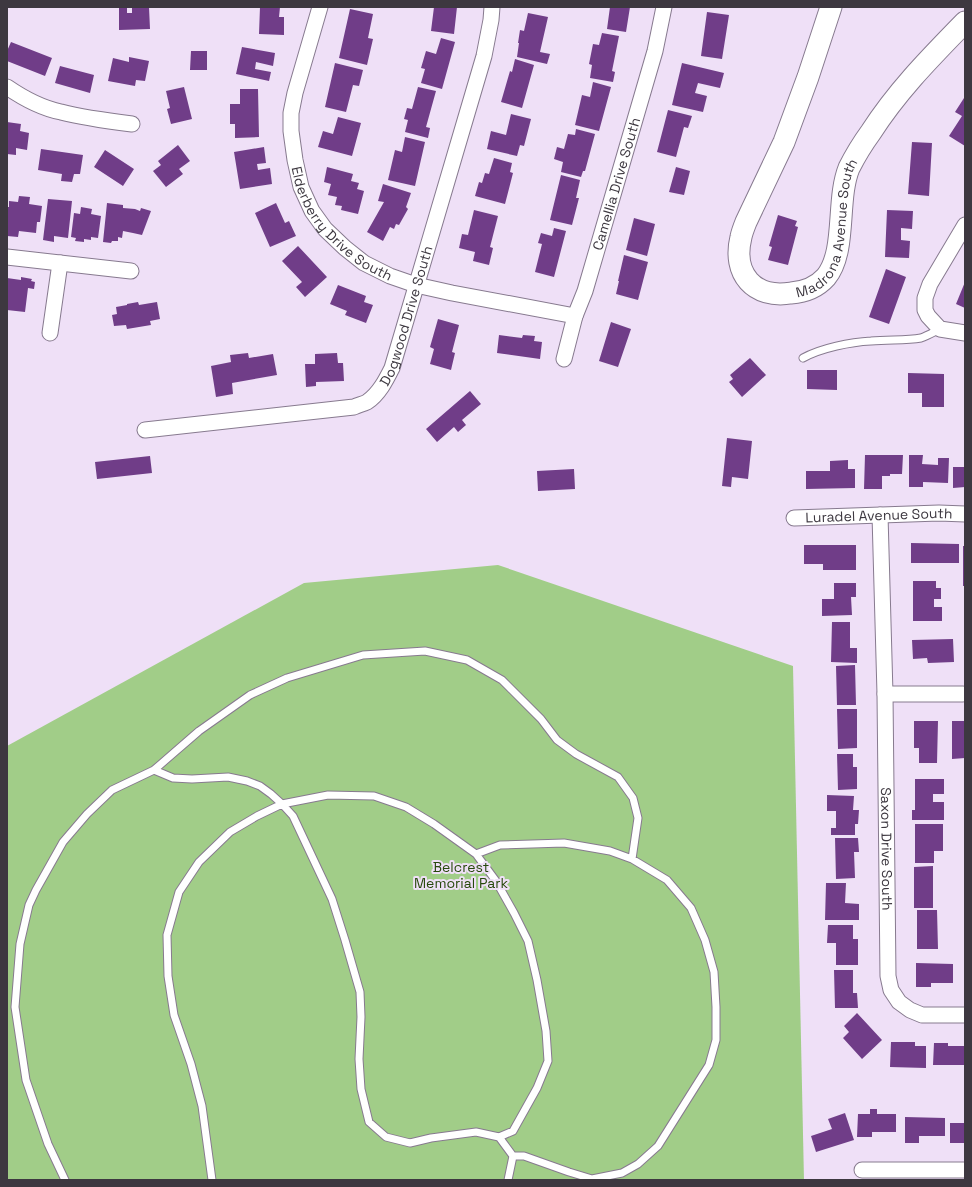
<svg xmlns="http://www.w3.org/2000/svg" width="972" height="1187" viewBox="0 0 972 1187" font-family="'Space Grotesk',sans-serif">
	<rect width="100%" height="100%" fill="#efe0f7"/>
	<path fill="#a1cd88" d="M 498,565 L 793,666 L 804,1180 L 7,1180 L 7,746 L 304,583 Z"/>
	<path fill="#703d88" d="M 119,7 L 127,7 L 127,13 L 132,13 L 132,7 L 149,7 L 150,29 L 119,30 Z
		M 260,7 L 280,7 L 279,17 L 284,17 L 284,35 L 259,34 Z
		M 434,7 L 457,7 L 454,34 L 431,31 Z
		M 610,7 L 630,7 L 626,32 L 607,29 Z
		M 350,9 L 373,14 L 368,38 L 373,39 L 367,65 L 339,58 Z
		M 707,12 L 729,15 L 722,59 L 701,56 Z
		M 528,13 L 548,17 L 540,52 L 550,54 L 547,64 L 517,57 L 519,43 L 518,43 L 520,30 L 524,31 Z
		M 602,33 L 619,36 L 612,71 L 615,72 L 613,82 L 590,78 L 592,65 L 589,64 L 593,44 L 599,45 Z
		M 441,38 L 455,42 L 442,89 L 421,83 L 425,69 L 421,68 L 426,51 L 436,54 Z
		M 11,42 L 52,58 L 45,76 L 7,61 L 7,51 Z
		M 242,47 L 275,53 L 273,66 L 256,62 L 255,69 L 271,72 L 269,81 L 236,74 Z
		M 191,51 L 207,51 L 207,70 L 190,70 Z
		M 129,57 L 149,61 L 145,81 L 136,80 L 135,86 L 108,81 L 113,58 L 129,62 Z
		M 515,59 L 534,65 L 522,108 L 501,102 L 510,71 L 512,72 Z
		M 335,63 L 363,70 L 359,86 L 353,85 L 346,112 L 325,107 Z
		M 682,63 L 724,73 L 720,88 L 698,83 L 695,93 L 707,96 L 703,112 L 672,105 Z
		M 60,66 L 94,75 L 90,93 L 55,83 Z
		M 593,82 L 611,87 L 599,131 L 575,125 L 582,95 L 590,97 Z
		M 184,87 L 192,119 L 171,124 L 167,109 L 170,108 L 166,91 Z
		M 418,87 L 436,91 L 426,127 L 430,128 L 428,138 L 405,132 L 408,120 L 404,119 L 407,108 L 412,109 Z
		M 240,89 L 258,89 L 259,137 L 235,138 L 235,124 L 230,124 L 230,104 L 240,104 Z
		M 964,98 L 965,99 L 965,146 L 949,136 L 962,116 L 955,112 Z
		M 668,110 L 692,116 L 688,128 L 684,127 L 676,157 L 657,152 Z
		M 511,114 L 531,119 L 524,146 L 520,145 L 517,156 L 487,149 L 491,131 L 506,135 Z
		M 338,117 L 361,123 L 352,156 L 318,147 L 323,131 L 333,134 Z
		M 7,122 L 21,124 L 20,131 L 29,133 L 27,150 L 16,148 L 16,155 L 7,154 Z
		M 576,129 L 595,134 L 585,171 L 583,171 L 581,177 L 561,172 L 563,162 L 554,159 L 557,147 L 564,149 L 568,134 L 575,135 Z
		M 405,137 L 425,142 L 415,186 L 388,180 L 395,150 L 402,152 Z
		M 912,142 L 932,143 L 929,196 L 908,194 Z
		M 178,145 L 190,161 L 179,169 L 183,174 L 166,187 L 153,171 L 161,165 L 158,161 Z
		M 264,147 L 266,163 L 257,164 L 258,170 L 270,168 L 272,184 L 240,189 L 234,152 Z
		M 41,149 L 83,155 L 80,174 L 74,174 L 72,182 L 61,181 L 62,174 L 38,170 Z
		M 105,150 L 134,169 L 123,186 L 94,167 Z
		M 494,158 L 512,163 L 510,172 L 513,173 L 505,204 L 475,196 L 479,182 L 482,183 L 485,173 L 489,174 Z
		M 327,167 L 353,174 L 351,181 L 359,183 L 357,189 L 364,191 L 358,214 L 341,210 L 342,206 L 335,205 L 337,197 L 328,195 L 331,184 L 324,182 Z
		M 676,167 L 690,171 L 684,195 L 669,192 Z
		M 561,175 L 580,180 L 576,198 L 579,198 L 572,225 L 550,220 Z
		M 383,184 L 411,193 L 406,207 L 408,209 L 399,225 L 396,224 L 394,229 L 390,227 L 383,241 L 367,232 L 384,202 L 378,201 Z
		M 19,196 L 30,197 L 29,204 L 42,206 L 40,222 L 37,222 L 36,233 L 19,231 L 18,237 L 7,236 L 7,207 L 9,207 L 9,201 L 18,202 Z
		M 48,199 L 72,201 L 68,238 L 54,236 L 54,242 L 43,240 Z
		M 107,203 L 123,205 L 123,208 L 135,209 L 140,211 L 141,208 L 151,211 L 142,235 L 133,233 L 123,231 L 122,238 L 118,237 L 118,241 L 112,241 L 111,243 L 103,242 Z
		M 276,203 L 285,223 L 289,221 L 296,236 L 270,247 L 255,213 Z
		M 81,207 L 92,209 L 91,214 L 101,216 L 98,238 L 91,237 L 91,240 L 84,239 L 84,242 L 75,241 L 76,238 L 71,237 L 74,213 L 80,214 Z
		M 474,210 L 498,216 L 490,247 L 493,248 L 489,265 L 473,261 L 475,252 L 459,248 L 462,234 L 468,235 Z
		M 887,210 L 913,211 L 912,229 L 901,228 L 901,240 L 910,241 L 909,258 L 885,257 Z
		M 778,215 L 797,221 L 795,226 L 798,227 L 788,265 L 768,260 L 772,247 L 769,246 Z
		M 634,218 L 655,224 L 647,256 L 626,250 Z
		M 554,228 L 566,231 L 554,277 L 535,272 L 542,244 L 538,243 L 541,233 L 552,236 Z
		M 298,246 L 327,277 L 305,297 L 296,287 L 302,282 L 282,261 Z
		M 624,255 L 648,262 L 638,300 L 616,294 L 619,281 L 618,281 Z
		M 886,269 L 906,277 L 889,324 L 869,317 Z
		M 21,277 L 32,279 L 31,281 L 35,282 L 34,289 L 28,288 L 25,312 L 7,310 L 7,278 L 21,280 Z
		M 965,282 L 965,308 L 956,304 Z
		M 338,285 L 366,296 L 364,302 L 373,305 L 366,323 L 345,315 L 347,311 L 330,304 Z
		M 138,302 L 139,305 L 157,302 L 160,319 L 150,321 L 151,325 L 127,329 L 126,325 L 114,326 L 112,315 L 117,314 L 116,307 L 127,305 L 127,304 Z
		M 438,319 L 459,325 L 452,352 L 455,353 L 451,370 L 430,364 L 434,349 L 430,347 Z
		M 611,322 L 631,329 L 618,367 L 599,361 Z
		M 499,335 L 522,338 L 523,335 L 535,336 L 534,341 L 542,342 L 540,359 L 497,353 Z
		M 248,353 L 249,358 L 273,354 L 277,375 L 232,383 L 233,394 L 216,397 L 211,366 L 231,362 L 230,355 Z
		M 337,353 L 338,363 L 343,363 L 344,381 L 316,382 L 316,386 L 306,387 L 305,364 L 315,364 L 315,354 Z
		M 750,358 L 766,375 L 742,397 L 729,382 L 733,379 L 730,375 Z
		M 807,370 L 837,370 L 837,390 L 807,389 Z
		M 908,373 L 944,374 L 944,407 L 922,407 L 922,393 L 908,393 Z
		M 470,391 L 481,404 L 462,420 L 466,425 L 458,432 L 454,427 L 437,442 L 426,429 Z
		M 727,438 L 752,441 L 748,479 L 732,477 L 731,487 L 722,486 Z
		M 865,455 L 903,455 L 902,474 L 890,474 L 890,476 L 882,476 L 882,489 L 864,489 Z
		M 909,455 L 923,455 L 922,464 L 938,465 L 938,458 L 949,458 L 948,483 L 923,482 L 923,487 L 909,487 Z
		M 150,456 L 152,473 L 97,479 L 95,462 Z
		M 848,460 L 848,469 L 855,469 L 855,488 L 806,489 L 806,471 L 830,471 L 830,461 Z
		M 953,467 L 965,467 L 965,487 L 953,488 Z
		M 574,469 L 575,489 L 538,491 L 537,471 Z
		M 911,543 L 959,544 L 959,563 L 911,563 Z
		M 804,545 L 856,545 L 856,570 L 823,570 L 823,564 L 804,564 Z
		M 963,546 L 965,546 L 965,586 L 963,586 Z
		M 913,581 L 936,581 L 936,588 L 941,588 L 941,599 L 934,599 L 934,607 L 942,607 L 942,621 L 913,621 Z
		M 834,583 L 856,583 L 856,597 L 851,597 L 852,615 L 822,616 L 822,599 L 834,599 Z
		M 832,622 L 850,622 L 850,648 L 857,648 L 857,663 L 831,662 Z
		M 953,639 L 954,662 L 928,663 L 927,658 L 913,659 L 912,640 Z
		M 855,665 L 856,705 L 837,705 L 836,666 Z
		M 837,709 L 857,709 L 857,748 L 838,749 Z
		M 914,721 L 938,721 L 937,763 L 919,763 L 919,748 L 914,748 Z
		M 952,721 L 965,721 L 965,758 L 952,759 Z
		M 837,754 L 853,754 L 853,767 L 857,767 L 857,789 L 838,790 Z
		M 915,779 L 944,779 L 944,794 L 933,794 L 933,802 L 944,802 L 944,820 L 912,820 L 912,810 L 915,810 Z
		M 827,795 L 854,796 L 853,810 L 859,810 L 858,824 L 855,824 L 855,835 L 831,835 L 831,828 L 836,828 L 836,811 L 827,811 Z
		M 915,824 L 943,824 L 943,851 L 934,851 L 934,863 L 915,863 Z
		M 835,838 L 858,838 L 859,852 L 854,852 L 855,878 L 836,879 Z
		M 933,866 L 933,908 L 914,908 L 914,867 Z
		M 826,883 L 846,883 L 845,903 L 859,904 L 859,920 L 825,920 Z
		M 917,910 L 937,910 L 938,949 L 917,949 Z
		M 828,925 L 853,925 L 853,939 L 858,939 L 858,965 L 836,965 L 836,943 L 827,943 Z
		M 916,963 L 953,964 L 953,983 L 931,983 L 931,987 L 916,987 Z
		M 834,970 L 853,970 L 853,993 L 857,993 L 858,1008 L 835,1008 Z
		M 857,1013 L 882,1040 L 862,1059 L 843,1038 L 849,1032 L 844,1026 Z
		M 891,1042 L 915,1042 L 915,1046 L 926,1046 L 926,1068 L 890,1067 Z
		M 934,1043 L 948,1043 L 948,1046 L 965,1046 L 965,1065 L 933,1065 Z
		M 870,1109 L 877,1109 L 877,1114 L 896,1114 L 896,1132 L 872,1132 L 872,1137 L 857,1137 L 858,1114 L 870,1114 Z
		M 845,1113 L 854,1140 L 816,1152 L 811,1136 L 832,1129 L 828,1119 Z
		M 905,1117 L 945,1118 L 945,1136 L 919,1136 L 919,1143 L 905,1143 Z
		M 950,1123 L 965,1123 L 965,1143 L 950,1143 Z"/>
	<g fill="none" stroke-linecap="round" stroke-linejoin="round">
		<defs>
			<path id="service" d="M 803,358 C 821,348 851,342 871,341 C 888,339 905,341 921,338 C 927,336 934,332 940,329
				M 154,770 L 173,778 L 192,779 L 228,777 L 247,781 L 260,786 L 271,794 L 282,804 L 293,816 L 332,899 L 345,940 L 360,992 L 361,1017 L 359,1059 L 361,1089 L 369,1122 L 386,1137 L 410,1143 L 431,1138 L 476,1132 L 499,1137
				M 476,854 L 500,845 L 564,843 L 610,851 L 632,859 L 667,880 L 691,908 L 705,940 L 714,972 L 716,1007 L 716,1040 L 709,1065 L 658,1146 L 638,1164 L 622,1173 L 592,1179 L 569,1172 L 524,1156 L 513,1156
				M 65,1180 L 48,1144 L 26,1080 L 15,1007 L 20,944 L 29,905 L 36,890 L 63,842 L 87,814 L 112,790 L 154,770 L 199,731 L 250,695 L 287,678 L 363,655 L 425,651 L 467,660 L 502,680 L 541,719 L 557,740 L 576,754 L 618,777 L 633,798 L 638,818 L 632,859
				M 212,1180 L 202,1106 L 191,1064 L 174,1015 L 168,976 L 167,935 L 179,892 L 199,862 L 230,832 L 257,816 L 282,804 L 328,795 L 374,796 L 406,807 L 434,824 L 476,854 L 496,881 L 514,913 L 528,941 L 537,980 L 546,1031 L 548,1061 L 537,1088 L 513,1131 L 499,1137 L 513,1156 L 508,1180"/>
			<g id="minor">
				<path id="s1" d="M 320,7 L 295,93 L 291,113 L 291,131 L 295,160 L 301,187 L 312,211 L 325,229 L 345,248 L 364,263 L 390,276 L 416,285 L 452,293 L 575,316"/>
				<path d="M 7,87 C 23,98 41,108 61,112 C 84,118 108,121 132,124"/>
				<path d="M 965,225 L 930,284 L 925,298 L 925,310 L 928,316 L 940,329 L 965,333"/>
				<path d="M 7,257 L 131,271"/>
				<path d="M 50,333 L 60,263"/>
				<path id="s2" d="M 564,359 L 575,316 L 585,291 L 655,51 L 664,7"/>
				<path id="s3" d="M 145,430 L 354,407 C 358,405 363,404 367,402 C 379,394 386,380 392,368 L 484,56 L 491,20 L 492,7"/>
				<path id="s4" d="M 880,515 L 885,694 L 888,976 L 891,990 L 899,1002 L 910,1010 L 922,1015 L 965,1015"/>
				<path id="s5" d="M 794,518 L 939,513 L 965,514"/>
				<path d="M 885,694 L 963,694"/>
				<path d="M 862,1170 L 965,1170"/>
			</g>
			<g id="secondary">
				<path id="s6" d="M 831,7 L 808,77 L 784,142 L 746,222 C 744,227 742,232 741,237 C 732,274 754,299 791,293 C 805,292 817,287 826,277 C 847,251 836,200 849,168 C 855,156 863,143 871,132 C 898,90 931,57 965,22"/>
			</g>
		</defs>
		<use href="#service" stroke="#877a8f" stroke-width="9"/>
		<use href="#minor" stroke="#877a8f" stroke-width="17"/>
		<use href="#secondary" stroke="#877a8f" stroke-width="23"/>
		<use href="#service" stroke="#fff" stroke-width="7"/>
		<use href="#minor" stroke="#fff" stroke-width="15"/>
		<use href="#secondary" stroke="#fff" stroke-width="21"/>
	</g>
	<g text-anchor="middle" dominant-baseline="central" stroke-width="4" stroke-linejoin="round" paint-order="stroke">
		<g font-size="14" fill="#3d3840" stroke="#efe0f7">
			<text stroke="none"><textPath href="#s2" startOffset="183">Camellia Drive South</textPath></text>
			<text stroke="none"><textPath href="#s1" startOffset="240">Elderberry Drive South</textPath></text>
			<text stroke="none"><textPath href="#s6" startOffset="423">Madrona Avenue South</textPath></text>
			<text stroke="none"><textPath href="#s3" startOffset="321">Dogwood Drive South</textPath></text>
			<text stroke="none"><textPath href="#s5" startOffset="85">Luradel Avenue South</textPath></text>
			<text stroke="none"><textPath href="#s4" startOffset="334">Saxon Drive South</textPath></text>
		</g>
		<g font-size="14" fill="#27490c" stroke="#efe0f7">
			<text x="461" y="867">Belcrest<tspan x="461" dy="16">Memorial Park</tspan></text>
		</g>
	</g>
	<rect width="972" height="1187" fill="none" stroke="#3d3840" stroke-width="16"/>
</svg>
